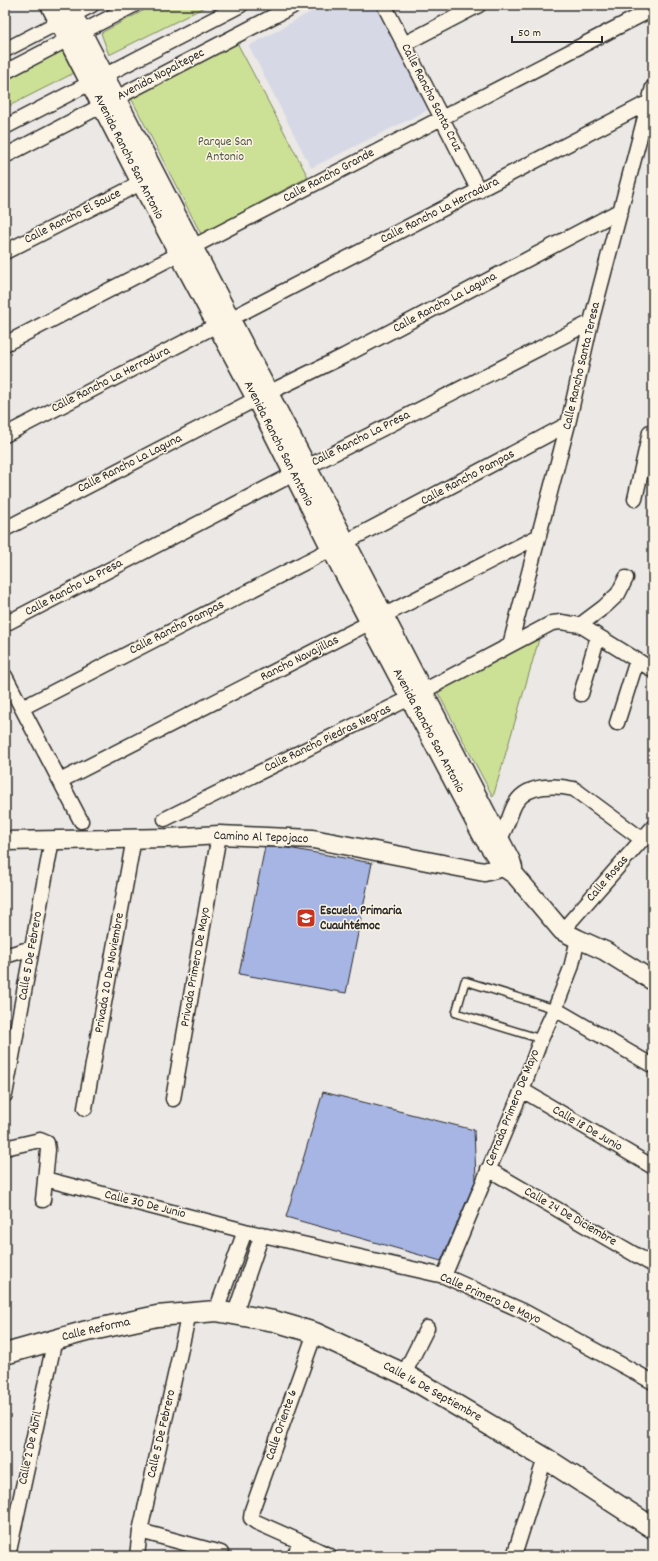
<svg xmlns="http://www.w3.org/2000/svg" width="658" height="1561" viewBox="0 0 658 1561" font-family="Dekko,sans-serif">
	<rect width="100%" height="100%" fill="#ebe8e5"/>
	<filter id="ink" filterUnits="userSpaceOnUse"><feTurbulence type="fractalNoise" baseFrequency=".025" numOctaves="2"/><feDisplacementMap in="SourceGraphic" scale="8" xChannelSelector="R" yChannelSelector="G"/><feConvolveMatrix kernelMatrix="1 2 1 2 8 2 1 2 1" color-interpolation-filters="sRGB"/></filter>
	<g filter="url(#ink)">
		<path fill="#d6d9e5" d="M 323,5 L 376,5 L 432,108 L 311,168 L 249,46 Z"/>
		<path fill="#cde196" stroke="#7c8660" d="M 154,5 L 209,5 L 109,55 L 101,33 Z
			M 235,39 L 308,177 L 201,234 L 129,94 Z
			M 62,51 L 74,73 L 5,108 L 5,81 Z
			M 539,639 L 493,797 L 437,691 Z"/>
		<path fill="#a6b5e4" stroke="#2b2b2b" d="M 265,847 L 288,848 L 372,863 L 346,993 L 239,974 Z
			M 323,1092 L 474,1130 L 476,1179 L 441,1261 L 286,1217 Z"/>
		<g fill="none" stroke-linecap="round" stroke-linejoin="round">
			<defs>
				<path id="service" d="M 541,1039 L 456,1013 L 465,981 L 555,1009"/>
				<path id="minor" d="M 384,5 L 479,191
					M 404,44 L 479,5
					M 5,50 L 92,5
					M 5,72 L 134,5
					M 5,127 L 241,5
					M 5,156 L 295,5
					M 5,252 L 141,183
					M 230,319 L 649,102
					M 5,344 C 221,233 436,119 653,9
					M 268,393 L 344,356 L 621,210
					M 5,435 L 217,325
					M 635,499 L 650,432
					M 5,529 L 256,399
					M 346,542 L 568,424
					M 5,624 L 307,467 L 591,322
					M 580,625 L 604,607 L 618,594 L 626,578
					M 510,645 L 568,424 L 591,322 L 653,87
					M 5,676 L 81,821
					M 581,694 L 598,636
					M 22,708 L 331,549
					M 617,723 L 637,660
					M 60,781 L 539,536
					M 165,819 L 410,698 L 552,623 L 561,622 L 580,625 L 653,670
					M 495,845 C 502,838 505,829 508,821 C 511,814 513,806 517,801 C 529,784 556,785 574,789 L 643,840
					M 562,931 L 653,827
					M 5,956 L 32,948
					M 555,1009 L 653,1066
					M 522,1090 L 653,1167
					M 5,1095 L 52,840
					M 173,1099 L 219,835
					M 85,1108 L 134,838
					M 5,1148 L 40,1140 L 47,1143 L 48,1150 L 43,1200
					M 488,1169 L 653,1265
					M 45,1179 L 245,1231 L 444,1276 L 523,1311 L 653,1382
					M 444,1276 L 522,1090 L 541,1039 L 555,1009 L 571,968 L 578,939
					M 216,1311 L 245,1231
					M 235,1313 L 262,1234
					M 315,1333 L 252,1510 L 251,1518 L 256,1522 L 301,1542 L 330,1556
					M 404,1374 L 427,1328
					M 140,1531 L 221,1553
					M 8,1556 L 55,1339
					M 137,1556 L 140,1531 L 189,1313
					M 294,1556 L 301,1542
					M 514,1556 L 545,1458"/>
				<path id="tertiary" d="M 50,5 L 141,183 L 256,399 L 331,549 L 483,837 L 503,867 L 515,875 L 562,931 L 578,939 L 605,951 L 653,981
					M 68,5 L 511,861 L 513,868
					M 5,841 L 169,838 L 219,835 L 313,839 L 484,872 L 503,867 L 511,861"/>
				<path id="secondary" d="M 5,1354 L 83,1332 L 157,1316 L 216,1311 L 274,1321 L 315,1333 L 404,1374 L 545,1458 L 653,1528"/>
			</defs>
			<use href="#service" stroke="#2b2b2b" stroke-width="10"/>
			<use href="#minor" stroke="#2b2b2b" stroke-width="17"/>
			<use href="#tertiary" stroke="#2b2b2b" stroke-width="21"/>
			<use href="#secondary" stroke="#2b2b2b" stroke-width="23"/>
			<use href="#service" stroke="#fcf5e5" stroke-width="7"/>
			<use href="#minor" stroke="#fcf5e5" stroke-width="14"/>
			<use href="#tertiary" stroke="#fcf5e5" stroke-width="18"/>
			<use href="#secondary" stroke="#fcf5e5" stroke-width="20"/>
		</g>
	</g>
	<defs>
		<symbol id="school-square" viewBox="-11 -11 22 22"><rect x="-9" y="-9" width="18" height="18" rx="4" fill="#c8321e" stroke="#fcf5e5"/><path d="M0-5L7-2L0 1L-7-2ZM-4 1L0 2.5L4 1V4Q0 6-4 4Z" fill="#fff"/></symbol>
	</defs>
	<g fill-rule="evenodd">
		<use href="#school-square" x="295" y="907" width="22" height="22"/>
	</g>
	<g text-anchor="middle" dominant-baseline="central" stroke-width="3" stroke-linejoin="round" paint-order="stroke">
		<g font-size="13" fill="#2b2b2b" stroke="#fcf5e5">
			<text transform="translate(161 75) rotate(-28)">Avenida Nopaltepec</text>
			<text transform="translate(431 98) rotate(63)">Calle Rancho Santa Cruz</text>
			<text transform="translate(128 157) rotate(63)">Avenida Rancho San Antonio</text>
			<text transform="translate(329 176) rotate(-28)">Calle Rancho Grande</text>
			<text transform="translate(440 211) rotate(-27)">Calle Rancho La Herradura</text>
			<text transform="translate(73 217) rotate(-27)">Calle Rancho El Sauce</text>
			<text transform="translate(445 303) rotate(-28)">Calle Rancho La Laguna</text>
			<text transform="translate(582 366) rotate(-77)">Calle Rancho Santa Teresa</text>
			<text transform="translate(111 380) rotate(-27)">Calle Rancho La Herradura</text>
			<text transform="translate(361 439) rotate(-27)">Calle Rancho La Presa</text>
			<text transform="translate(278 444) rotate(63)">Avenida Rancho San Antonio</text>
			<text transform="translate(130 464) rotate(-27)">Calle Rancho La Laguna</text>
			<text transform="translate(468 478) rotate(-28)">Calle Rancho Pampas</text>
			<text transform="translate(74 588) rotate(-28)">Calle Rancho La Presa</text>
			<text transform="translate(177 628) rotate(-27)">Calle Rancho Pampas</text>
			<text transform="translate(300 659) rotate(-27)">Rancho Navajillas</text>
			<text transform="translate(428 731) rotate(62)">Avenida Rancho San Antonio</text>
			<text transform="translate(328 739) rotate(-26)">Calle Rancho Piedras Negras</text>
			<text transform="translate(261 838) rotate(2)">Camino Al Tepojaco</text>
			<text transform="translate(608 879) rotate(-49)">Calle Rosas</text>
			<text transform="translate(31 956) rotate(-80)">Calle 5 De Febrero</text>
			<text transform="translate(196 967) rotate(-80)">Privada Primero De Mayo</text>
			<text transform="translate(110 973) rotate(-80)">Privada 20 De Noviembre</text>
			<text transform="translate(513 1108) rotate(-68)">Cerrada Primero De Mayo</text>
			<text transform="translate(587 1129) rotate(30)">Calle 18 De Junio</text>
			<text transform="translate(145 1205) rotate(14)">Calle 30 De Junio</text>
			<text transform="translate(570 1217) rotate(30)">Calle 24 De Diciembre</text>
			<text transform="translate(490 1299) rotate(24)">Calle Primero De Mayo</text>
			<text transform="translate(96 1330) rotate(-13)">Calle Reforma</text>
			<text transform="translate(432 1392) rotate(29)">Calle 16 De Septiembre</text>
			<text transform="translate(282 1425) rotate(-71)">Calle Oriente 6</text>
			<text transform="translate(162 1434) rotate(-77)">Calle 5 De Febrero</text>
			<text transform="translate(31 1448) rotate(-78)">Calle 2 De Abril</text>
		</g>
		<g font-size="13" fill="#545846" stroke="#fcf5e5">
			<text x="225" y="142">Parque San<tspan x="225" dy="15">Antonio</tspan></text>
		</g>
		<g font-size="13" font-weight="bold" fill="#2b2b2b" stroke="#fcf5e5" text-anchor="start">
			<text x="320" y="911">Escuela Primaria<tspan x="320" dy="15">Cuauhtémoc</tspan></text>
		</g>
	</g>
	<rect width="658" height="1561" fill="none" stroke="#fcf5e5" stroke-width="20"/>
	<rect x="10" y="10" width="638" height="1541" fill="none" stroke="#2b2b2b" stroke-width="1.5" filter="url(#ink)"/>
	<path d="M512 36v6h90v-6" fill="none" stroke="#2b2b2b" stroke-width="2"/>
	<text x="518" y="36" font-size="12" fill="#2b2b2b" stroke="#fcf5e5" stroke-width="3" paint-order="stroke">50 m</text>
</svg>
